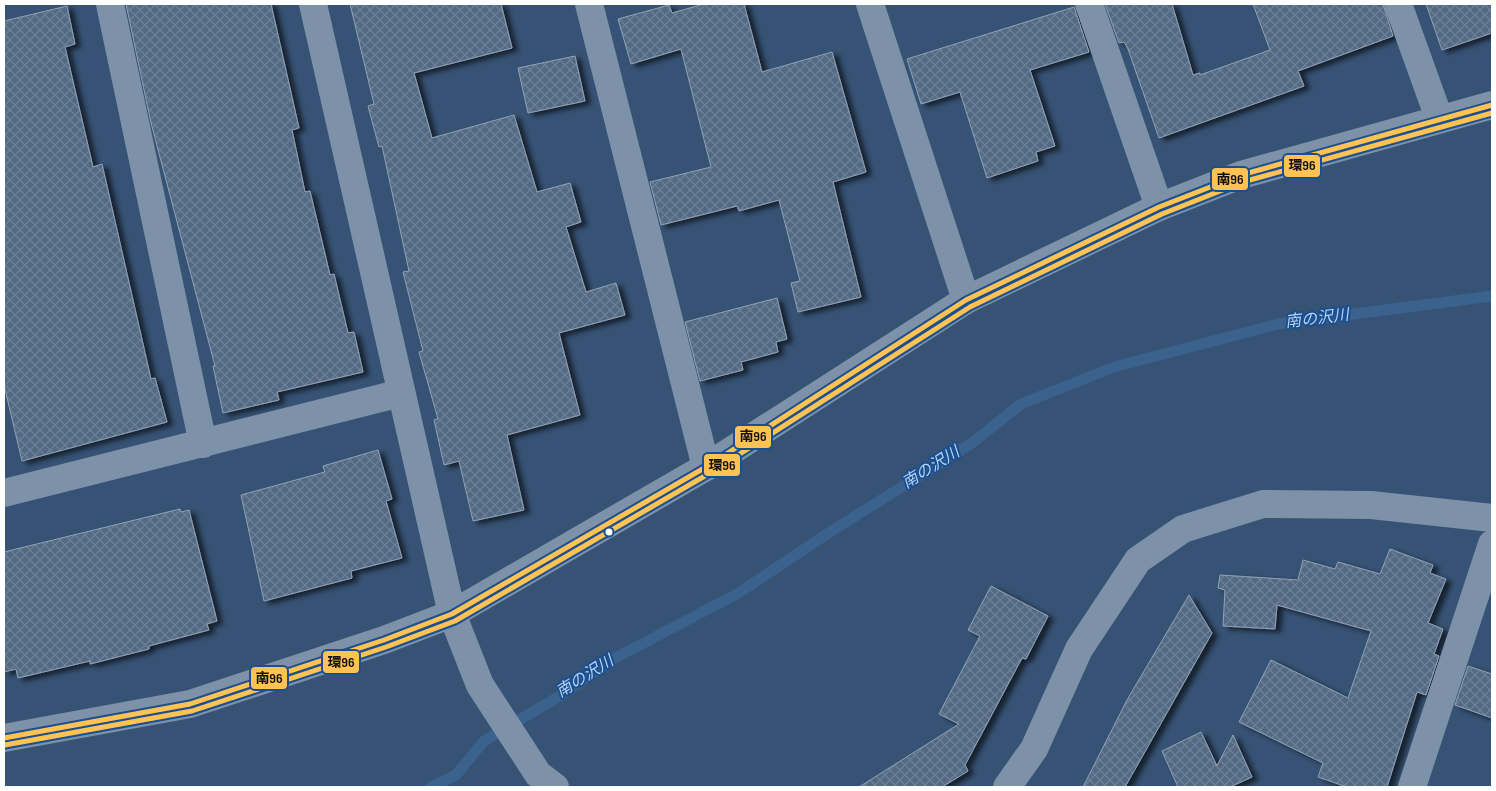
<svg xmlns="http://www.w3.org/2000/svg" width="1496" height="791" viewBox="0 0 1496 791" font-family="'Sofia Sans Condensed','Noto Sans JP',sans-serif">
	<defs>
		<pattern id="building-cross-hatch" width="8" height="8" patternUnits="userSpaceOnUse" patternTransform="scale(1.25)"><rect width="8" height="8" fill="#526984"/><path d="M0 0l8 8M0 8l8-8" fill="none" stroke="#6c8096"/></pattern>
		<filter id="shadow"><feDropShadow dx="5.5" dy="3" stdDeviation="2.5" flood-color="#0009"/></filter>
	</defs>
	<rect width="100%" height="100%" fill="#365274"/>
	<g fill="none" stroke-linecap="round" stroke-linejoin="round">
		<path stroke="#3b618d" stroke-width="11" d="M 431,787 L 456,775 L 484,741 L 563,694 L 615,658 L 737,594 L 833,530 L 972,443 L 1021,404 L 1114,367 L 1278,324 L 1492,296"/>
	</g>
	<path fill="url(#building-cross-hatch)" stroke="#92a2b6" filter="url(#shadow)" d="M 126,4 L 271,4 L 299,128 L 292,130 L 305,192 L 310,191 L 330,275 L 334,274 L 348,333 L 354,332 L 363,372 L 277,392 L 279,400 L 223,413 L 213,366 L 215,366 L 151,123 Z
		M 350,4 L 501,4 L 512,48 L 414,73 L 432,138 L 514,115 L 537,192 L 570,183 L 581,222 L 566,227 L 586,292 L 616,283 L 625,315 L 559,333 L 580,415 L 507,435 L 524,510 L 473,521 L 459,461 L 444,465 L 434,420 L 438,419 L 419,352 L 423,351 L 403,272 L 409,271 L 382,146 L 379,147 L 368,106 L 374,104 Z
		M 704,4 L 744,4 L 762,72 L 832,52 L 866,172 L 833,182 L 861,297 L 798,312 L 791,283 L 800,281 L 779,200 L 739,211 L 737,206 L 661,225 L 650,182 L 711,167 L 681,49 L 631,64 L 618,19 L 669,5 L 672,13 Z
		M 1105,4 L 1172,4 L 1193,75 L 1200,73 L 1200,75 L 1270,50 L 1253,4 L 1383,4 L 1393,36 L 1298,71 L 1304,86 L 1159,138 L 1128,49 L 1124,42 L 1119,43 Z
		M 1426,4 L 1492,4 L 1492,33 L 1442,50 Z
		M 67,6 L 75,44 L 65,47 L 93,167 L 102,164 L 151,379 L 155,378 L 167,422 L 22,461 L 4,385 L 4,21 Z
		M 1074,7 L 1089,52 L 1030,70 L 1055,146 L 1036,152 L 1038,161 L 987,178 L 960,92 L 921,104 L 907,59 Z
		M 575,56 L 585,101 L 528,113 L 518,68 Z
		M 777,298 L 787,339 L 776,342 L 778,352 L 741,362 L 743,370 L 700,381 L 685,322 Z
		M 378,450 L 392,499 L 386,501 L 402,558 L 351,571 L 352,578 L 264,601 L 241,495 L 325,472 L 323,466 Z
		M 180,509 L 181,512 L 189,510 L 217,621 L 207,624 L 209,630 L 149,646 L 149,649 L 90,664 L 90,661 L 18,678 L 16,669 L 4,672 L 4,552 Z
		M 1390,549 L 1433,565 L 1430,573 L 1446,579 L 1428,623 L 1443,629 L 1434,654 L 1439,656 L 1426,695 L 1417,692 L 1387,787 L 1347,787 L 1318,777 L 1323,763 L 1239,722 L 1271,660 L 1348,698 L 1371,631 L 1277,605 L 1275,629 L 1223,626 L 1225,590 L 1218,588 L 1220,575 L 1298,580 L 1303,560 L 1335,569 L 1338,562 L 1380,574 Z
		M 991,586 L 1048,616 L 1026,659 L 1022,658 L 965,765 L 968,771 L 942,787 L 859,787 L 959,724 L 939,714 L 980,636 L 968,630 Z
		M 1189,595 L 1212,633 L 1125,787 L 1083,787 L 1127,700 Z
		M 1468,666 L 1492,674 L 1492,718 L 1455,705 Z
		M 1201,732 L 1217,766 L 1233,735 L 1252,777 L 1230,787 L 1178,787 L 1162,751 Z"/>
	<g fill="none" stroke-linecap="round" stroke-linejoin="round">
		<path stroke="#7d92a8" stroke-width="28" d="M 110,4 L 203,444
			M 313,4 L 452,614 L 480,685 L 538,774 L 555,787
			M 589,4 L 706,467
			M 870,4 L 966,300
			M 1089,4 L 1159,207
			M 1398,4 L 1439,118
			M 4,493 L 401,393
			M 1007,787 L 1034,749 L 1079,649 L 1138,560 L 1183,529 L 1263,504 L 1371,505 L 1492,518
			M 1412,787 L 1492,544"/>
		<path stroke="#7d92a8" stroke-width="28" d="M 4,738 L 190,704 L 384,640 L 452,614 L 706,467 L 966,300 L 1159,207 L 1241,175 L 1492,105"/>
		<defs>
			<path id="bus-1" d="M 4,738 L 190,704 L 384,640 L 452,614 L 706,467 L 966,300 L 1159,207 L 1241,175 L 1492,105"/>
			<path id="bus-2" d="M 5,745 L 192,711 L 386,647 L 455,621 L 710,473 L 970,307 L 1162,214 L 1243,182 L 1492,113"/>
		</defs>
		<use href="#bus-1" stroke="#1b4f8f" stroke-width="9"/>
		<use href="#bus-2" stroke="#1b4f8f" stroke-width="9"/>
		<use href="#bus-1" stroke="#ffc253" stroke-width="5"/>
		<use href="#bus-2" stroke="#ffc253" stroke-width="5"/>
	</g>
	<circle fill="#fff" stroke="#1b4f8f" stroke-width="2" cx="609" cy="532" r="4.5"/>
	<g text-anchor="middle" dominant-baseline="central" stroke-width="4" stroke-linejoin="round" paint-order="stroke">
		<g font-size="16" font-style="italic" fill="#b5d3f5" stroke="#1b4f8f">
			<text transform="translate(1317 319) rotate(-7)">南の沢川</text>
			<text transform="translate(931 468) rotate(-32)">南の沢川</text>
			<text transform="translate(585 677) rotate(-32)">南の沢川</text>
		</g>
	</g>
	<g stroke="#1b4f8f" stroke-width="2">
		<rect x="1283" y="154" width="38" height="24" rx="5" fill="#ffc253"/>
		<rect x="1211" y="167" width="38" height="24" rx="5" fill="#ffc253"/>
		<rect x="734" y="425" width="38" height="24" rx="5" fill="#ffc253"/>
		<rect x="703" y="453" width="38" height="24" rx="5" fill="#ffc253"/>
		<rect x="322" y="650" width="38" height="24" rx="5" fill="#ffc253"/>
		<rect x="250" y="666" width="38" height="24" rx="5" fill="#ffc253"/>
	</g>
	<g font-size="14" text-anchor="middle" font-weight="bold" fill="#111">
		<text x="1302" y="170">環96</text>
		<text x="1230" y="184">南96</text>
		<text x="753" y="441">南96</text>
		<text x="722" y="470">環96</text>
		<text x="341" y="667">環96</text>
		<text x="269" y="683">南96</text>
	</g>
	<rect width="1496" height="791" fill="none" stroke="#ffffff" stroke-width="10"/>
</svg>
